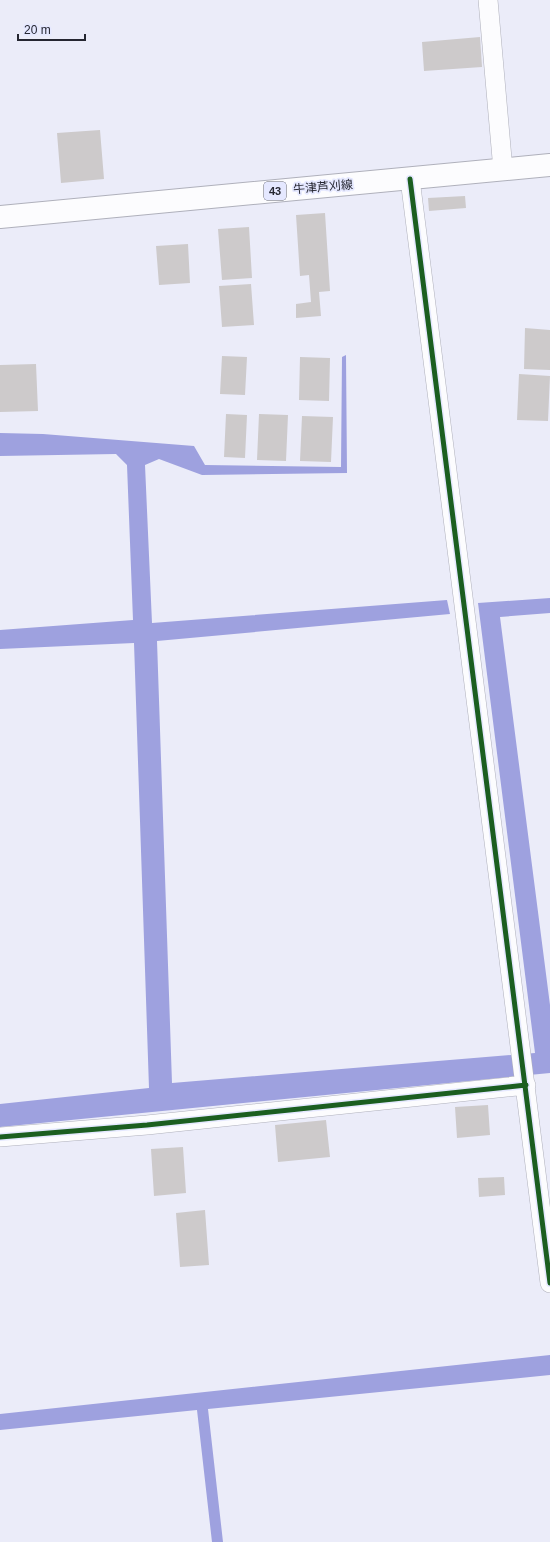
<svg xmlns="http://www.w3.org/2000/svg" width="550" height="1542" viewBox="0 0 550 1542" font-family="Arial,'Noto Sans JP',sans-serif">
	<rect width="100%" height="100%" fill="#ebecf9"/>
	<path fill="#9ea1df" d="M 346,355 L 347,473 L 202,475 L 159,459 L 145,465 L 152,623 L 447,600 L 450,614 L 157,641 L 172,1083 L 535,1053 L 478,603 L 550,598 L 550,613 L 500,617 L 550,1005 L 550,1073 L 0,1127 L 0,1104 L 149,1088 L 134,643 L 0,649 L 0,630 L 133,620 L 127,465 L 116,454 L 0,456 L 0,433 L 43,434 L 194,446 L 205,465 L 341,467 L 342,357 Z
		M 550,1355 L 550,1375 L 208,1409 L 223,1542 L 212,1542 L 197,1410 L 0,1430 L 0,1414 Z"/>
	<path fill="#cdcacb" d="M 480,37 L 482,67 L 424,71 L 422,42 Z
		M 100,130 L 104,179 L 61,183 L 57,133 Z
		M 465,196 L 466,208 L 429,211 L 428,198 Z
		M 325,213 L 330,291 L 319,292 L 321,316 L 296,318 L 296,304 L 311,302 L 309,275 L 300,276 L 296,215 Z
		M 249,227 L 252,278 L 222,280 L 218,229 Z
		M 188,244 L 190,283 L 159,285 L 156,246 Z
		M 251,284 L 254,325 L 222,327 L 219,286 Z
		M 525,328 L 550,330 L 550,370 L 524,369 Z
		M 222,356 L 247,357 L 245,395 L 220,394 Z
		M 300,357 L 330,358 L 329,401 L 299,400 Z
		M 36,364 L 38,411 L 0,412 L 0,365 Z
		M 519,374 L 550,376 L 548,421 L 517,420 Z
		M 226,414 L 247,415 L 245,458 L 224,457 Z
		M 259,414 L 288,415 L 286,461 L 257,460 Z
		M 302,416 L 333,417 L 331,462 L 300,461 Z
		M 488,1105 L 490,1135 L 457,1138 L 455,1107 Z
		M 326,1120 L 330,1157 L 278,1162 L 275,1125 Z
		M 183,1147 L 186,1193 L 154,1196 L 151,1149 Z
		M 504,1177 L 505,1195 L 479,1197 L 478,1178 Z
		M 205,1210 L 209,1265 L 180,1267 L 176,1213 Z"/>
	<g fill="none" stroke-linecap="round" stroke-linejoin="round">
		<defs>
			<path id="minor" d="M 488,0 L 503,170
				M 410,179 L 550,1283
				M 0,1137 L 147,1125 L 526,1085"/>
			<path id="primary" d="M 0,217 L 550,165"/>
		</defs>
		<use href="#minor" stroke="#afb0bb" stroke-width="20"/>
		<use href="#primary" stroke="#afb0bb" stroke-width="24"/>
		<use href="#minor" stroke="#fcfcfe" stroke-width="19"/>
		<use href="#primary" stroke="#fcfcfe" stroke-width="22"/>
		<defs>
			<path id="cycleway" d="M 410,179 L 550,1283
				M 0,1137 L 147,1125 L 526,1085"/>
		</defs>
		<use href="#cycleway" stroke="#e5e8ff" stroke-width="8"/>
		<use href="#cycleway" stroke="#1b5e20" stroke-width="5"/>
	</g>
	<g text-anchor="middle" dominant-baseline="central" stroke-width="3.5" stroke-linejoin="round" paint-order="stroke">
		<rect fill="#e5e8ff" stroke="#5f606f" stroke-width="1" x="264" y="182" width="22" height="18" rx="3"/>
		<g font-size="11" font-weight="bold" fill="#252631">
			<text x="275" y="191">43</text>
		</g>
		<g font-size="12" fill="#252631" stroke="#e5e8ff">
			<text transform="translate(323 187) rotate(-5)">牛津芦刈線</text>
		</g>
	</g>
	<path d="M18 34v6h67v-6" fill="none" stroke="#252631" stroke-width="2"/>
	<text x="24" y="34" font-size="12" fill="#252631" stroke="#e5e8ff" stroke-width="3" paint-order="stroke">20 m</text>
</svg>
